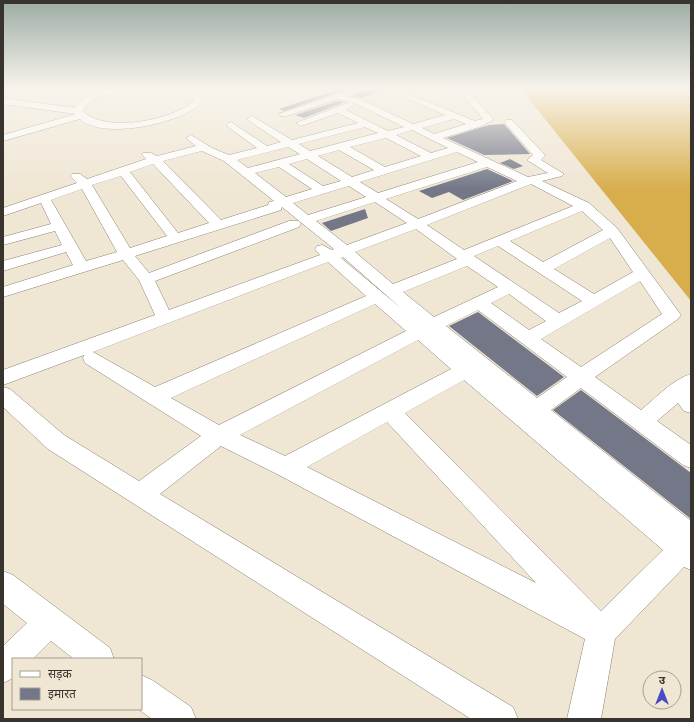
<svg xmlns="http://www.w3.org/2000/svg" width="694" height="722" viewBox="0 0 694 722" font-family="'Source Serif 4','Noto Sans Devanagari',serif">
	<rect width="100%" height="100%" fill="#efe6d4"/>
	<path fill="#d8ae4d" d="M 520,88 L 691,88 L 691,301 Z"/>
	<path fill="#737788" d="M 343,88 L 349,88 L 284,111 L 279,109 Z
		M 367,88 L 382,88 L 383,90 L 361,98 L 351,96 Z
		M 338,101 L 345,102 L 304,118 L 295,115 Z
		M 504,124 L 530,154 L 484,155 L 447,138 L 489,125 Z
		M 510,159 L 523,166 L 514,169 L 500,163 Z
		M 487,169 L 513,181 L 463,200 L 449,192 L 432,198 L 419,191 Z
		M 365,209 L 368,218 L 331,231 L 322,223 Z
		M 478,312 L 564,377 L 537,396 L 449,326 Z
		M 581,390 L 691,473 L 691,519 L 553,410 Z"/>
	<g fill="none" stroke-linecap="round" stroke-linejoin="round">
		<defs>
			<path id="minor" d="M 116,88 L 139,88 C 127,98 97,87 83,111 C 106,134 172,120 194,101 L 189,95 L 170,88 C 184,88 196,87 203,101 C 186,123 101,141 80,119 L 3,141 L 3,135 L 76,114 L 3,104 L 3,98 L 75,108 C 84,94 101,91 116,88 Z
				M 354,88 L 366,88 L 346,96 L 362,100 L 413,124 L 445,115 L 383,88 L 394,88 L 475,121 L 483,119 L 462,94 L 463,92 L 469,92 L 494,120 L 479,127 L 443,138 L 528,177 L 548,173 L 527,160 L 533,155 L 504,122 L 506,120 L 512,120 L 544,154 L 545,156 L 541,160 L 564,174 L 562,176 L 542,181 L 589,203 L 617,228 L 681,315 L 678,319 L 595,377 L 641,410 C 656,398 673,379 691,374 L 691,413 L 684,411 L 678,403 L 657,421 L 691,445 L 691,468 L 683,465 L 581,388 L 551,410 L 691,521 L 691,570 L 684,567 L 615,639 L 601,719 L 567,719 L 585,639 L 277,474 L 221,446 L 160,494 L 513,707 L 518,719 L 471,719 L 48,449 L 3,407 L 3,387 L 10,389 L 64,435 L 139,481 L 201,436 L 85,363 L 83,358 L 84,355 L 3,385 L 3,370 L 155,315 L 139,280 L 123,260 L 3,297 L 3,287 L 73,265 L 66,252 L 3,271 L 3,261 L 62,245 L 55,231 L 3,245 L 3,237 L 51,224 L 41,203 L 3,216 L 3,208 L 77,183 L 70,176 L 72,174 L 80,174 L 87,179 L 146,159 L 142,155 L 143,153 L 151,153 L 157,156 L 196,146 L 186,138 L 191,135 L 212,148 L 229,155 L 257,148 L 228,127 L 226,125 L 228,123 L 231,122 L 267,146 L 281,142 L 249,121 L 247,119 L 252,116 L 292,140 L 358,123 L 338,113 L 304,125 L 301,126 L 296,123 L 350,102 L 354,105 L 346,110 L 388,131 L 404,127 L 356,104 L 338,99 L 287,116 L 281,116 L 279,114 ZM 454,119 L 466,124 L 434,134 L 422,128 ZM 365,127 L 378,133 L 310,151 L 299,144 ZM 412,130 L 448,148 L 431,153 L 396,135 ZM 386,138 L 421,156 L 385,167 L 350,147 ZM 288,147 L 300,154 L 248,168 L 237,160 ZM 339,150 L 374,170 L 352,177 L 318,156 ZM 202,151 L 224,161 L 274,201 L 269,202 L 268,205 L 221,220 L 163,161 ZM 457,152 L 478,162 L 378,193 L 360,182 ZM 307,159 L 341,181 L 323,186 L 289,164 ZM 153,164 L 209,223 L 178,233 L 130,172 ZM 279,167 L 312,189 L 286,197 L 255,173 ZM 487,167 L 517,181 L 418,219 L 386,199 ZM 121,176 L 167,236 L 130,248 L 92,185 ZM 531,184 L 573,206 L 464,250 L 427,225 ZM 349,186 L 366,197 L 308,215 L 293,203 ZM 82,189 L 117,252 L 86,261 L 51,200 ZM 375,202 L 407,223 L 347,245 L 316,221 ZM 282,207 L 334,249 L 332,250 L 322,245 L 317,246 L 315,249 L 320,255 L 169,310 L 155,281 L 299,227 L 301,224 L 299,221 L 289,221 L 149,273 L 135,256 L 281,210 ZM 582,211 L 603,230 L 543,262 L 510,241 ZM 416,229 L 457,259 L 393,284 L 355,252 ZM 610,238 L 633,272 L 594,294 L 554,269 ZM 498,246 L 582,301 L 559,313 L 474,256 ZM 343,257 L 402,309 L 341,258 ZM 328,262 L 366,296 L 155,387 L 93,352 ZM 467,266 L 498,287 L 434,317 L 403,292 ZM 640,281 L 662,314 L 581,367 L 541,339 ZM 509,294 L 546,321 L 529,330 L 491,303 ZM 375,304 L 406,331 L 219,425 L 171,398 ZM 478,310 L 567,377 L 537,398 L 446,326 ZM 418,340 L 451,369 L 285,456 L 240,435 ZM 464,380 L 663,550 L 601,611 L 405,413 ZM 387,422 L 536,583 L 307,467 Z
				M 3,571 L 13,575 L 110,648 L 114,659 L 74,659 L 51,641 L 33,659 L 13,659 L 13,678 L 3,683 L 3,646 L 27,623 L 3,604 Z
				M 141,675 L 152,680 L 191,707 L 196,719 L 152,719 L 138,709 L 141,709 Z"/>
		</defs>
		<use href="#minor" stroke="#8a8271" stroke-width="1"/>
		<use href="#minor" fill="#fff" fill-rule="evenodd"/>
	</g>
	<linearGradient id="sky" x2="0" y2="1"><stop stop-color="#9caca4"/><stop offset="0.47" stop-color="#f8f4ec"/><stop offset="1" stop-color="#f8f4ec" stop-opacity="0"/></linearGradient>
	<rect width="694" height="189" fill="url(#sky)"/>
	<rect width="694" height="722" fill="none" stroke="#38342d" stroke-width="8"/>
	<rect x="12" y="658" width="130" height="52" fill="#efe6d4" stroke="#a69f91"/>
	<rect x="20" y="671" width="20" height="6" fill="#ffffff" stroke="#a69f91"/>
	<text x="48" y="678" font-size="12" fill="#38342d">सड़क</text>
	<rect x="20" y="688" width="20" height="12" fill="#737788" stroke="#a69f91"/>
	<text x="48" y="698" font-size="12" fill="#38342d">इमारत</text>
	<g transform="translate(662 690)"><circle r="19" fill="#efe6d4" stroke="#a69f91"/>
	<path d="M0-3L7 15L0 10L-7 15Z" fill="#474cc2"/>
	<text y="-6" font-size="11" font-weight="bold" text-anchor="middle" fill="#38342d">उ</text>
	</g>
</svg>
